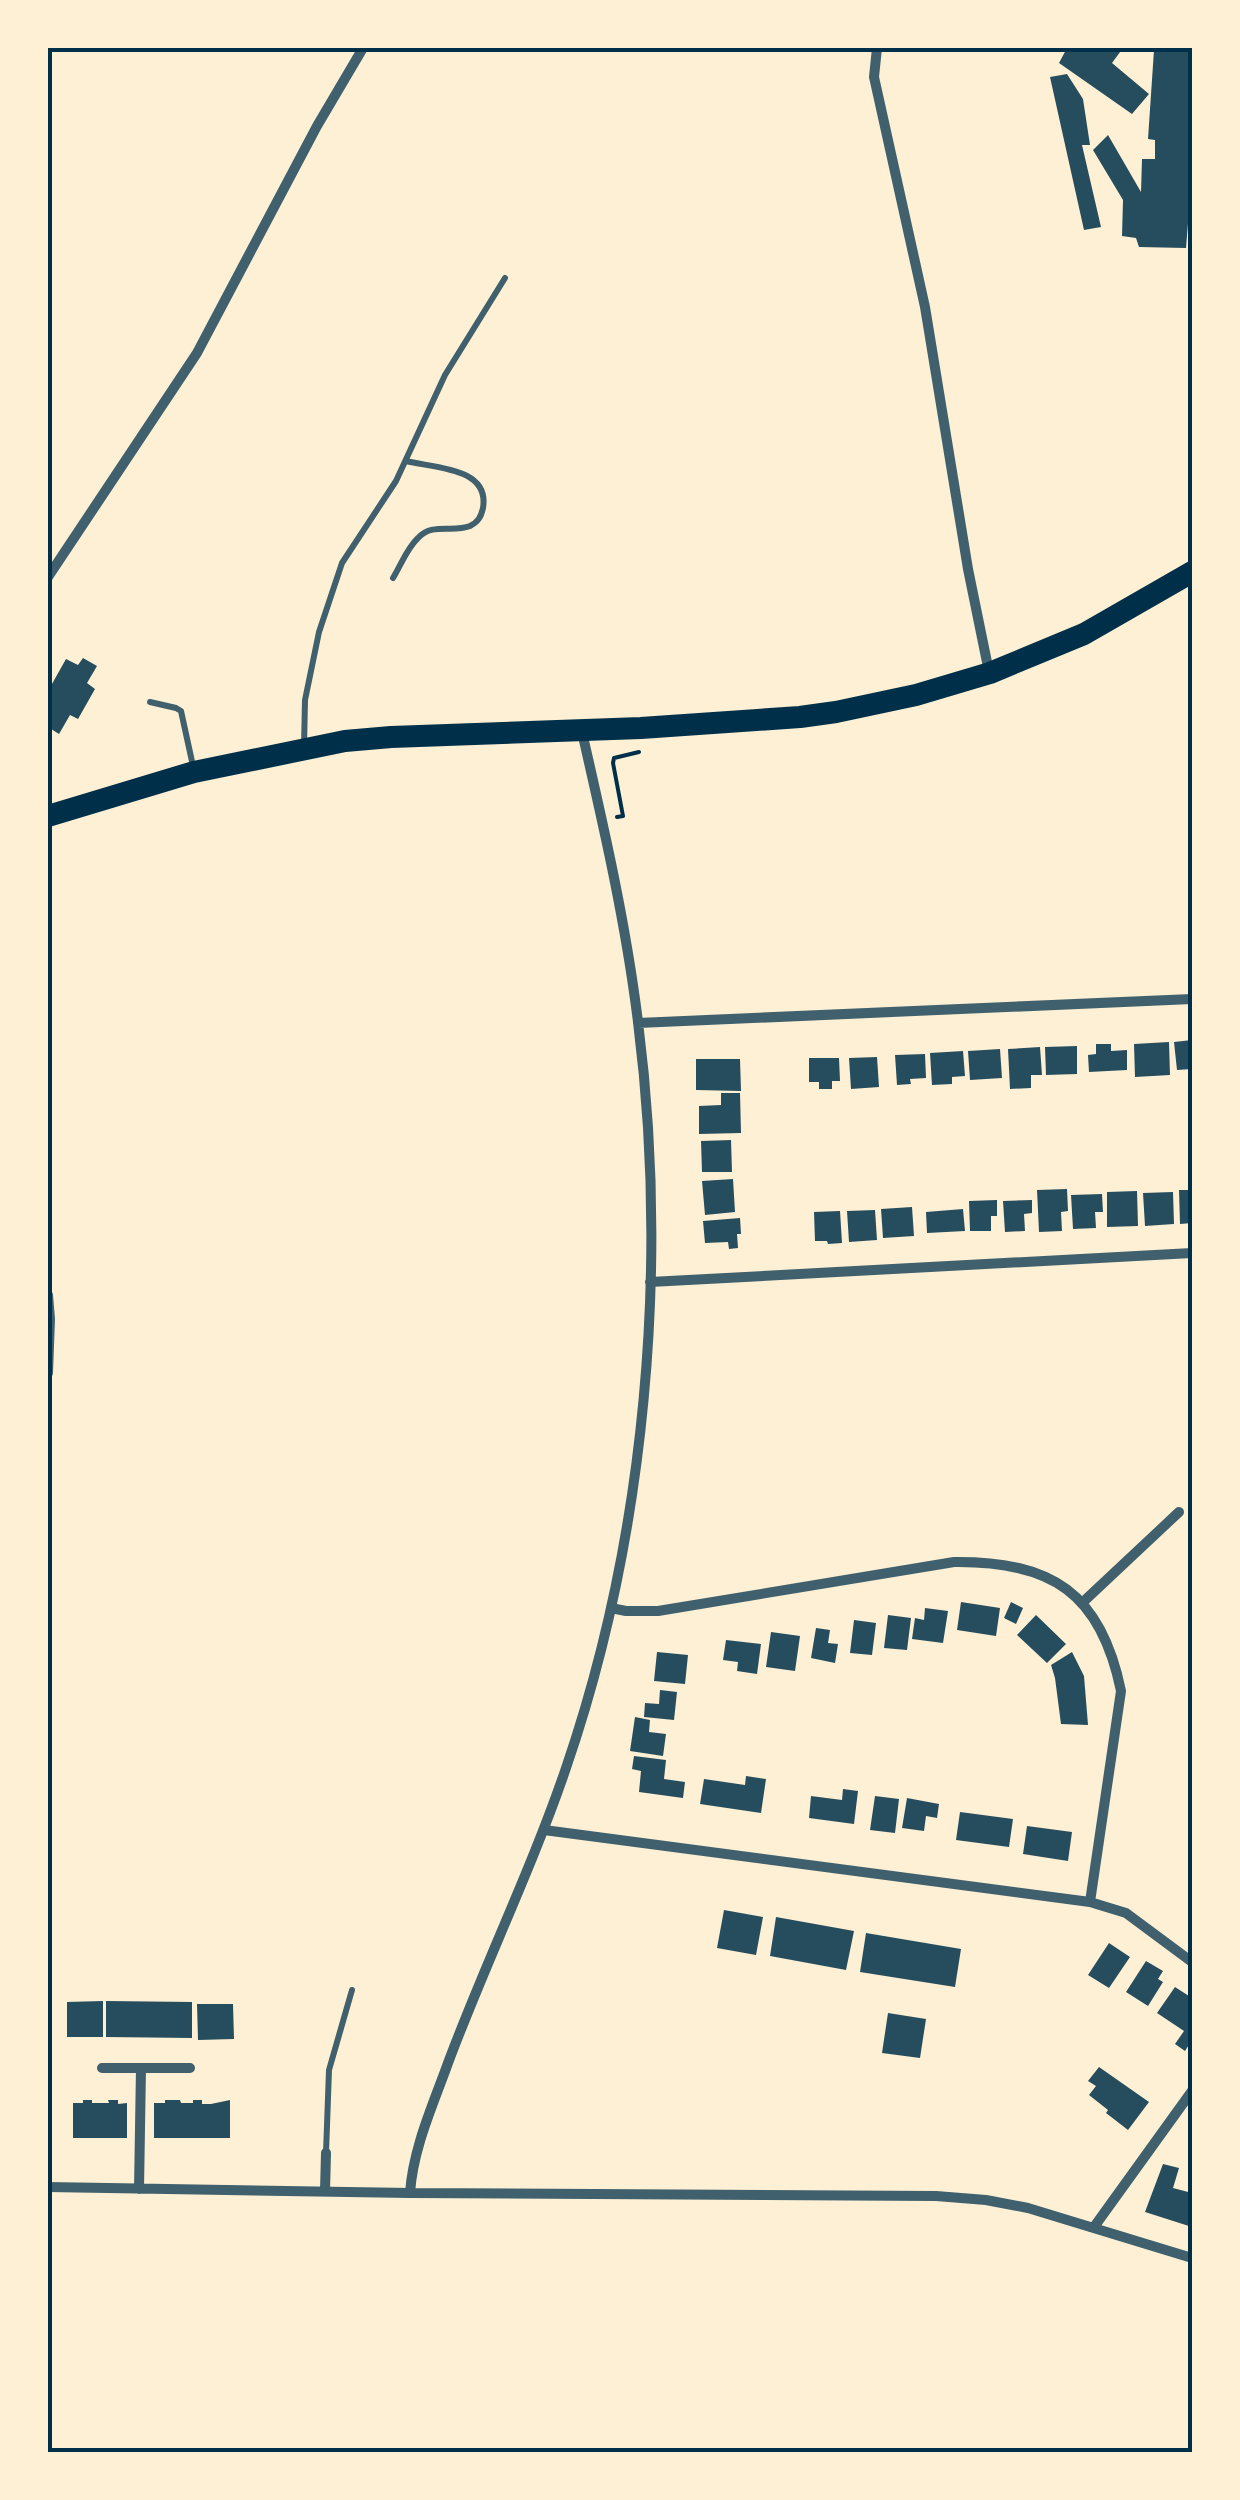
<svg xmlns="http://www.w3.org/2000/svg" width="1240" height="2500" viewBox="0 0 1240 2500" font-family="'Source Sans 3',sans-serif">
	<rect width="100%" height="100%" fill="#fdf0d5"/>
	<path fill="#264d5e" d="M 1067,48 L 1123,48 L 1112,63 L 1149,94 L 1132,114 L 1059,63 Z
		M 1178,48 L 1192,48 L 1192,174 L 1186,248 L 1139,247 L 1136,238 L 1122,236 L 1123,200 L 1093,150 L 1108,135 L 1141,192 L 1142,159 L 1155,159 L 1155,140 L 1148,139 L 1154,50 L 1178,52 Z
		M 1067,74 L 1083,99 L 1090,145 L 1082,145 L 1101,227 L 1084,230 L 1050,77 Z
		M 83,658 L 97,666 L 87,683 L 95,689 L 78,719 L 70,715 L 59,734 L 48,727 L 48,691 L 66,659 L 78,665 Z
		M 1192,1040 L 1192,1069 L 1177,1070 L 1174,1042 Z
		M 1169,1042 L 1170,1075 L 1135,1077 L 1134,1044 Z
		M 1096,1044 L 1111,1044 L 1111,1051 L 1127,1050 L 1127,1070 L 1089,1072 L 1088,1055 L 1096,1054 Z
		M 1077,1046 L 1077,1074 L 1046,1075 L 1045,1047 Z
		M 1040,1047 L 1042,1075 L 1031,1075 L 1031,1088 L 1010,1089 L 1008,1049 Z
		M 1000,1049 L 1002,1078 L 970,1080 L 968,1051 Z
		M 963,1051 L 965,1076 L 952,1077 L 952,1084 L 932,1085 L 930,1053 Z
		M 925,1054 L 926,1078 L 910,1079 L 911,1084 L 897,1085 L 895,1055 Z
		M 877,1057 L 879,1087 L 851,1089 L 849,1058 Z
		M 809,1058 L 839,1058 L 840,1081 L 832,1081 L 832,1089 L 819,1089 L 819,1082 L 809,1082 Z
		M 696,1059 L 740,1059 L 741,1091 L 696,1090 Z
		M 721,1093 L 740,1093 L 741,1133 L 699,1134 L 699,1106 L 721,1105 Z
		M 731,1140 L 732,1172 L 702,1172 L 701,1141 Z
		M 733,1179 L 735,1212 L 705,1215 L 702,1181 Z
		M 1067,1189 L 1068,1211 L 1061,1212 L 1062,1231 L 1039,1232 L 1037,1190 Z
		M 1179,1190 L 1192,1190 L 1192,1223 L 1180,1224 Z
		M 1137,1191 L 1138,1226 L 1107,1227 L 1107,1192 Z
		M 1173,1192 L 1174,1224 L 1145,1226 L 1143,1193 Z
		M 1102,1194 L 1103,1212 L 1095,1212 L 1096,1228 L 1073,1229 L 1071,1195 Z
		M 997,1200 L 997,1216 L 991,1216 L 991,1231 L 970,1231 L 969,1201 Z
		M 1032,1200 L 1032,1213 L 1024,1214 L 1025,1231 L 1005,1232 L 1003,1201 Z
		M 912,1207 L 914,1236 L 883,1238 L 881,1209 Z
		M 963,1209 L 965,1231 L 927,1233 L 926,1212 Z
		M 875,1210 L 877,1240 L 849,1242 L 847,1211 Z
		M 840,1211 L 842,1243 L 828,1244 L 827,1241 L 815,1241 L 814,1212 Z
		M 740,1218 L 741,1234 L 737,1234 L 738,1248 L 729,1249 L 728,1242 L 705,1243 L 703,1221 Z
		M 961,1602 L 1000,1608 L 996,1636 L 957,1630 Z
		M 1011,1602 L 1023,1608 L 1016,1624 L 1004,1618 Z
		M 925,1608 L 948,1611 L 943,1643 L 912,1639 L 915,1618 L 924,1620 Z
		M 888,1615 L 911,1618 L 907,1650 L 884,1648 Z
		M 1036,1615 L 1066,1644 L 1047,1663 L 1017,1635 Z
		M 854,1620 L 876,1623 L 872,1655 L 850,1653 Z
		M 816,1628 L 830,1630 L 828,1643 L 838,1644 L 835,1663 L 811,1658 Z
		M 771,1632 L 800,1636 L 795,1671 L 766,1667 Z
		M 726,1640 L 761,1644 L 757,1674 L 737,1671 L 738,1662 L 723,1660 Z
		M 657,1652 L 688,1655 L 685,1684 L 654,1681 Z
		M 1072,1652 L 1084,1676 L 1088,1725 L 1061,1724 L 1055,1678 L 1051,1665 Z
		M 660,1690 L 677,1692 L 674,1720 L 644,1717 L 645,1703 L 659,1704 Z
		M 635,1717 L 650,1720 L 649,1732 L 666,1734 L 663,1756 L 630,1751 Z
		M 634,1756 L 666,1760 L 664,1779 L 685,1782 L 683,1798 L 639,1792 L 641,1771 L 632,1769 Z
		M 746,1776 L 766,1779 L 761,1813 L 700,1804 L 704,1779 L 745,1785 Z
		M 843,1789 L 858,1791 L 854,1824 L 809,1818 L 811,1796 L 842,1800 Z
		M 875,1796 L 899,1799 L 895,1833 L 870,1830 Z
		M 907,1798 L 939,1804 L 937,1818 L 926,1816 L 924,1831 L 902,1828 Z
		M 960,1812 L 1013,1819 L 1009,1847 L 956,1840 Z
		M 1027,1826 L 1072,1832 L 1068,1861 L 1023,1854 Z
		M 724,1910 L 763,1917 L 756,1955 L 717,1948 Z
		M 776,1917 L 854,1931 L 846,1970 L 770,1956 Z
		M 866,1933 L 961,1949 L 955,1987 L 860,1972 Z
		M 1109,1943 L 1130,1957 L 1109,1988 L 1088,1975 Z
		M 1146,1961 L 1163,1971 L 1158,1979 L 1163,1982 L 1148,2006 L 1126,1992 Z
		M 1175,1987 L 1192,1998 L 1192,2040 L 1185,2051 L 1175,2044 L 1184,2031 L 1157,2013 Z
		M 103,2001 L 103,2037 L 67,2037 L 67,2002 Z
		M 106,2001 L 192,2002 L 192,2038 L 106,2037 Z
		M 197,2004 L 233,2004 L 234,2039 L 198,2040 Z
		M 888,2013 L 926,2019 L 920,2058 L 882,2053 Z
		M 1099,2067 L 1149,2102 L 1128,2130 L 1106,2113 L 1108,2110 L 1089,2095 L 1096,2086 L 1088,2081 Z
		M 83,2100 L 92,2100 L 92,2103 L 109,2103 L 108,2100 L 118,2100 L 118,2104 L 127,2103 L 127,2138 L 73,2138 L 73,2103 L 83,2103 Z
		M 165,2100 L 180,2100 L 181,2103 L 193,2103 L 193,2100 L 202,2100 L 202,2104 L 211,2104 L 230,2100 L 230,2138 L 154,2138 L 154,2103 L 165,2103 Z
		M 1163,2164 L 1179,2168 L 1173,2188 L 1192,2193 L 1192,2227 L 1145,2212 Z"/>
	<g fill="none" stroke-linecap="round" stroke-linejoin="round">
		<path stroke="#003049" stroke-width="4" d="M 617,817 L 623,816 L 613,763 L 614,758 L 639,752"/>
		<path stroke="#3f606c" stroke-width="6" d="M 393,578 C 401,565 407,548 418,538 C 433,522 452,533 470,526 C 478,522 481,517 483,508 C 490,467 433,468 406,461
			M 150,702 L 176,708 L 181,711 L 193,766
			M 304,747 L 305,700 L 319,632 L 342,563 L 396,481 L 445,375 L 505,278
			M 326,2153 L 329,2070 L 352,1990"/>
		<path stroke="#3f606c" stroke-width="10" d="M 877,48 L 874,77 L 925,307 L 968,569 L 989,672
			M 48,577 L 197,353 L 317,126 L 363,48
			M 638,1023 L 1192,999
			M 650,1282 L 1192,1253
			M 48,1295 L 50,1319 L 48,1373
			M 1082,1603 L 1179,1512
			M 611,1608 L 626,1611 L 658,1611 L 954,1562 C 1052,1561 1101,1593 1121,1691 L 1090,1902
			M 544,1830 L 1090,1902 L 1126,1913 L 1192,1962
			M 102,2068 L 190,2068
			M 48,2187 L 410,2193 L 936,2196 L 986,2200 L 1028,2208 L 1192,2258
			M 139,2189 L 141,2068
			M 325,2191 L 326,2153
			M 410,2193 C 413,2148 433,2105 448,2063 C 485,1964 532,1868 566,1768 C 646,1535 669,1266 638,1022 C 626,924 604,828 582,732
			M 1094,2227 L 1192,2091"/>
		<path stroke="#003049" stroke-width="22" d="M 48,816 L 194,772 L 345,741 L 391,737 L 641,728 L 800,717 L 836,712 L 916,695 L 990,673 L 1084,634 L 1192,572"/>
	</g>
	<rect width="1240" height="2500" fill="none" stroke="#fdf0d5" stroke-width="100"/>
	<rect x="50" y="50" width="1140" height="2400" fill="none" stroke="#003049" stroke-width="4"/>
</svg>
